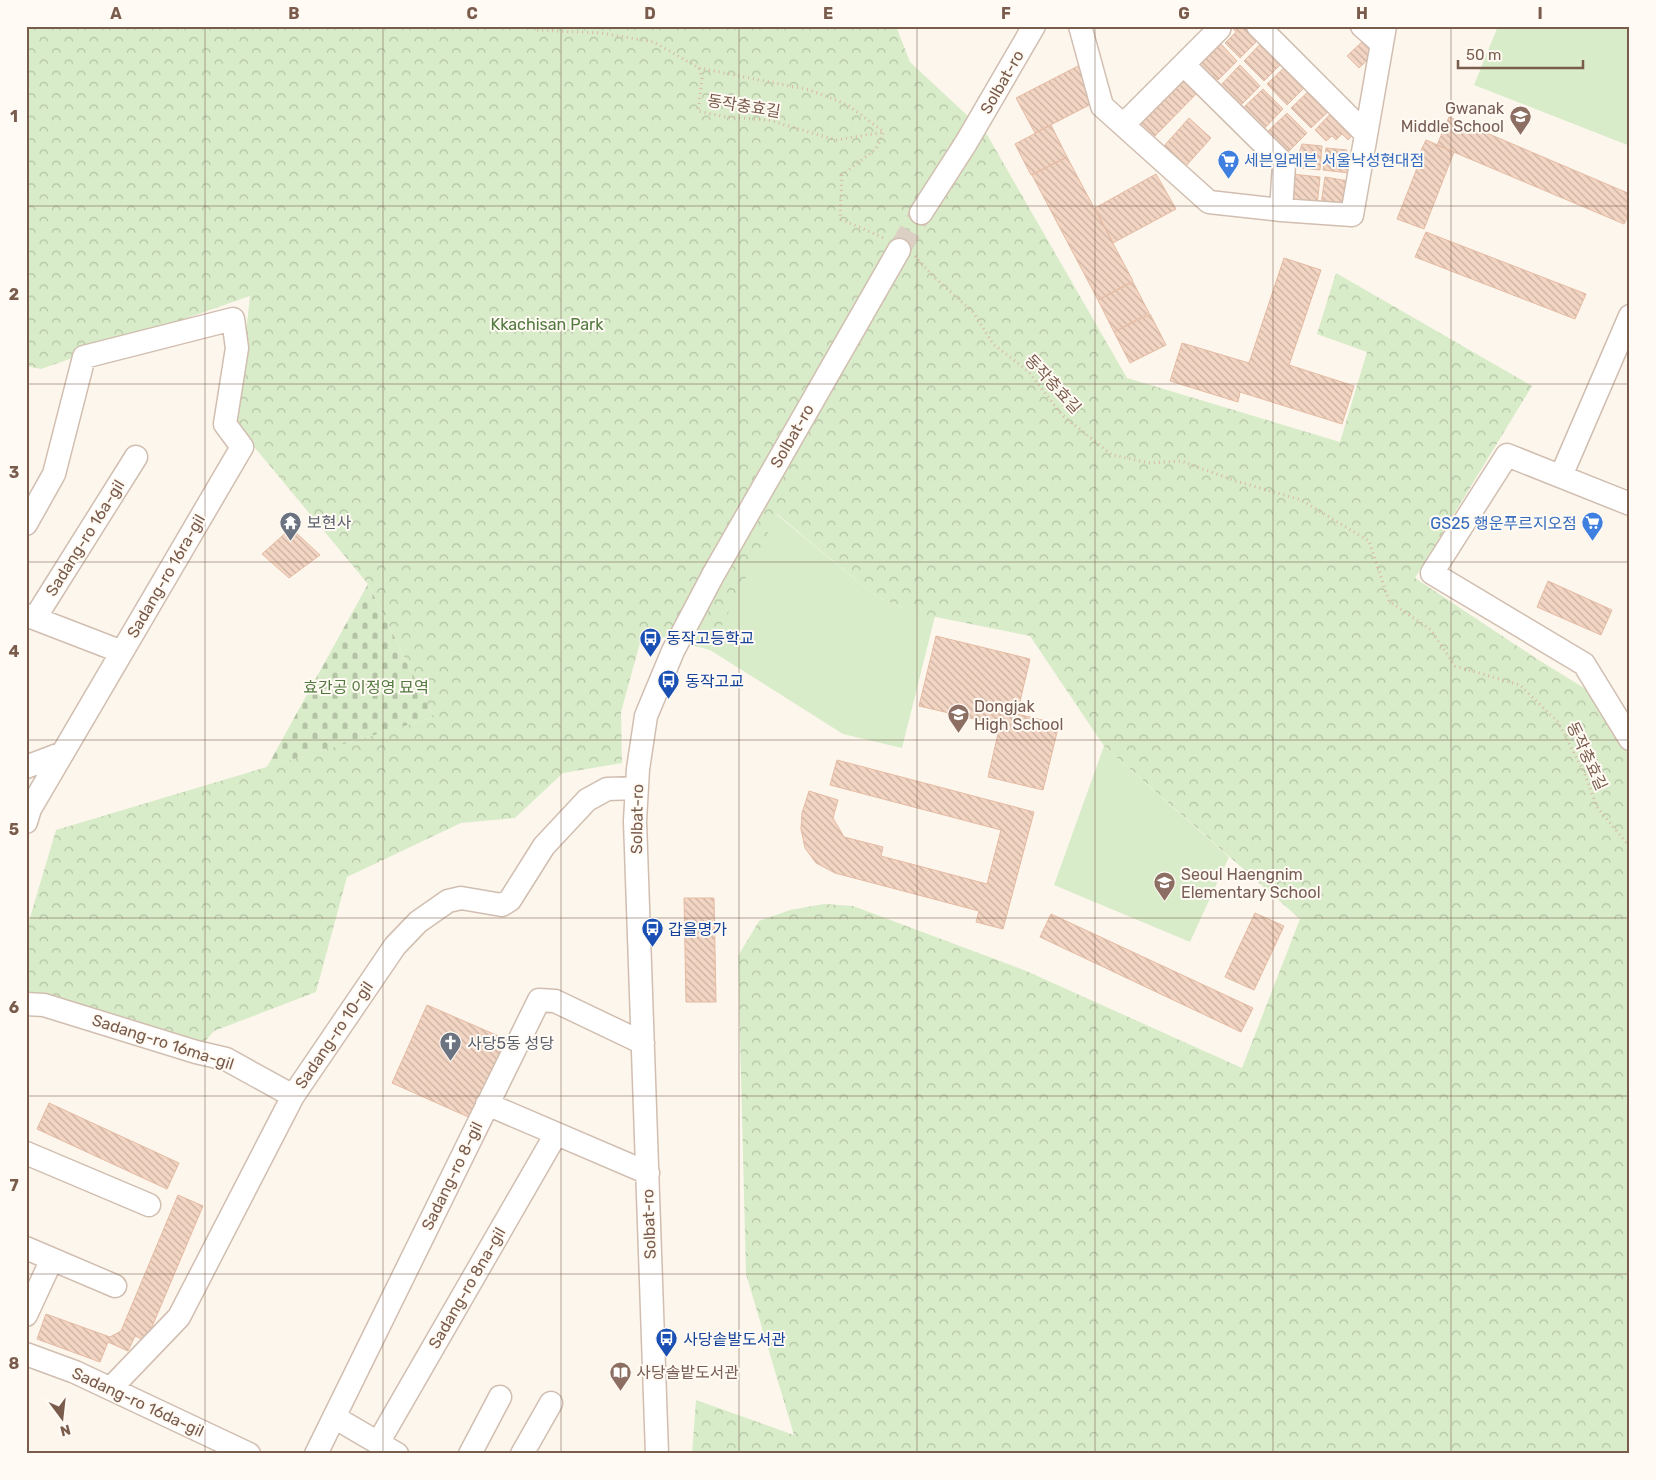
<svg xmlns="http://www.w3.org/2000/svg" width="1656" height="1480" viewBox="0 0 1656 1480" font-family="Rubik,'Noto Sans KR',sans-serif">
	<defs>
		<pattern id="forest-crowns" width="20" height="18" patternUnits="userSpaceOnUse" patternTransform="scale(1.25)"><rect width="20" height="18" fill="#d8ecc9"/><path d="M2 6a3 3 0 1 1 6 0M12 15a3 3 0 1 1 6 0" fill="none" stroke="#b4c2a5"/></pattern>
		<pattern id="cemetery-stones" width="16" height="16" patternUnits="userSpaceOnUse" patternTransform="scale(1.25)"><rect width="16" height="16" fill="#d8ecc9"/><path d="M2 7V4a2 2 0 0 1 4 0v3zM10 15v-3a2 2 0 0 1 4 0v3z" fill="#b4c2a5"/></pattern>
		<pattern id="building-back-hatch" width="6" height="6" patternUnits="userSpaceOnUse" patternTransform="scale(1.25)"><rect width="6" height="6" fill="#f3d5c3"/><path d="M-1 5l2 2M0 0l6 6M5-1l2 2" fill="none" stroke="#cab0a1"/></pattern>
	</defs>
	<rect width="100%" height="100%" fill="#fdf6ec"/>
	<path fill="#d8ecc9" d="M 1498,26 L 1630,26 L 1630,146 L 1474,85 Z
		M 776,514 L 874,595 L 911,612 L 935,616 L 902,748 L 843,734 L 710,650 Z
		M 1104,746 L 1229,857 L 1190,942 L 1054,885 Z"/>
	<path fill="url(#forest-crowns)" d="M 26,26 L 896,26 L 910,62 L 986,133 L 1127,378 L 1340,442 L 1367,352 L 1317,334 L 1336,273 L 1532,386 L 1415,578 L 1537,659 L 1630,716 L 1630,1454 L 692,1454 L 696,1400 L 794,1435 L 746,1274 L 738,956 L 759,921 L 790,910 L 824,904 L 853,906 L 1024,970 L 1242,1068 L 1300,919 L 1104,746 L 1030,636 L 911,612 L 874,595 L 777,514 L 710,650 L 643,632 L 621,712 L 622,763 L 563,773 L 515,818 L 461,823 L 347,877 L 316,992 L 214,1031 L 196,1052 L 26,1008 L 26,931 L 56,830 L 434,717 L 368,584 L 236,425 L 250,296 L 41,369 L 26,366 Z"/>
	<path fill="url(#cemetery-stones)" d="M 368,584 L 434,717 L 267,767 Z"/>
	<path fill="url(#building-back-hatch)" stroke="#e6bba3" d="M 1231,26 L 1252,26 L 1262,36 L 1240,58 L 1225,43 L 1236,32 Z
		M 1265,39 L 1285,60 L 1264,81 L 1244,61 Z
		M 1364,40 L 1376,52 L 1359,68 L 1347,56 Z
		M 1221,44 L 1237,61 L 1218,80 L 1213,76 L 1208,81 L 1195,69 Z
		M 1289,63 L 1309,83 L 1287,105 L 1267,84 Z
		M 1240,65 L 1260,86 L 1239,107 L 1219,87 Z
		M 1078,66 L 1097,101 L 1035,133 L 1016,98 Z
		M 1184,73 L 1201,89 L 1153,138 L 1136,121 Z
		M 1313,87 L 1333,107 L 1311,128 L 1291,108 Z
		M 1263,89 L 1283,109 L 1262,131 L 1241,110 Z
		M 1335,109 L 1354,133 L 1348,140 L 1342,134 L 1336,140 L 1332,136 L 1326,141 L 1315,130 Z
		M 1287,113 L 1307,133 L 1285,155 L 1265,134 Z
		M 1449,117 L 1630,194 L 1630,212 L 1624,224 L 1437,145 Z
		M 1189,118 L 1211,138 L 1186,166 L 1164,146 Z
		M 1051,125 L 1067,157 L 1031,175 L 1015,144 Z
		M 1426,140 L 1454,152 L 1424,229 L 1397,219 L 1416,171 L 1418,157 Z
		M 1302,144 L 1322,146 L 1320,170 L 1291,167 L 1294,160 L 1297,160 Z
		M 1326,148 L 1347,150 L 1345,159 L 1351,160 L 1349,173 L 1323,170 Z
		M 1067,157 L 1133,281 L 1098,300 L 1032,175 Z
		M 1156,174 L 1176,209 L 1113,243 L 1095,208 Z
		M 1291,174 L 1320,177 L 1317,206 L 1288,203 Z
		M 1325,177 L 1348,181 L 1345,207 L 1321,204 Z
		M 1426,232 L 1586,294 L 1575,319 L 1415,257 Z
		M 1284,258 L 1321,270 L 1289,365 L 1354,386 L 1342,424 L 1240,392 L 1238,402 L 1170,381 L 1182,343 L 1249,363 Z
		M 1133,282 L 1149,313 L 1114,332 L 1098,300 Z
		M 1150,314 L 1166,345 L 1130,363 L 1114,332 Z
		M 291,528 L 320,555 L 289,578 L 262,554 Z
		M 1548,581 L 1612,610 L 1601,635 L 1537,607 Z
		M 936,636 L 1030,659 L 1017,714 L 1059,724 L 1043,790 L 988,777 L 1000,725 L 919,706 Z
		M 837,760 L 1034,812 L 1003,929 L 976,922 L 979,911 L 835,873 L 816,863 L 805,848 L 801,829 L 802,813 L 809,791 L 838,800 L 833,818 L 844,837 L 883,847 L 881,856 L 987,884 L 1001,830 L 830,785 Z
		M 684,898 L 714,898 L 716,1002 L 686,1002 Z
		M 1255,913 L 1284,926 L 1254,990 L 1225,977 Z
		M 1051,914 L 1253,1008 L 1241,1032 L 1040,937 Z
		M 427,1005 L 510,1041 L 475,1120 L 392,1083 Z
		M 49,1103 L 179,1163 L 167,1189 L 37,1129 Z
		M 178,1195 L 203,1206 L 146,1341 L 135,1336 L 128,1351 L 108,1342 L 100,1362 L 37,1339 L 46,1314 L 110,1337 L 121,1331 Z"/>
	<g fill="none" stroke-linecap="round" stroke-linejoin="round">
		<path stroke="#dcd0c4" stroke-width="22" stroke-dasharray="22 11" stroke-linecap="butt" d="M 899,250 L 921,213"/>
		<defs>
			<path id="minor" d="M 1080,26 L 1102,106 L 1209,202 L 1281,210 L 1352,215 L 1385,26
				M 1258,26 L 1365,133
				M 1362,26 L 1381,43
				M 1184,65 L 1284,164 L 1281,210
				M 1123,125 L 1219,29 L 1220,26
				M 921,213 L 966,143 L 1034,26
				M 1561,476 L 1630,316
				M 1630,504 L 1507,455 L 1432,573 L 1584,664 L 1630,739
				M 26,524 L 54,474 L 84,357 L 233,319 L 237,348 L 225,424 L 242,447 L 30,809 L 26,822
				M 26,615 L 122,652
				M 35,618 L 136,457
				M 26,767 L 63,753
				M 26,1004 L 44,1005 L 196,1052 L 226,1059 L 293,1096
				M 487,1104 L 648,1173
				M 26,1153 L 149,1205
				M 26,1248 L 115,1286
				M 26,1315 L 52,1259
				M 26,1354 L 75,1372 L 249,1454
				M 111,1388 L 179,1317 L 293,1096 L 395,946 L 418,922 L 448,901 L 461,898 L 502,905 L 510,900 L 544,846 L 587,800 L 607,789 L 637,788
				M 334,1417 L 397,1454
				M 378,1443 L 556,1134
				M 316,1454 L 539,1000 L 555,1001 L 643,1043
				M 470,1454 L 500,1397
				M 522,1454 L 551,1403
				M 657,1454 L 635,821 L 638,769 L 646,716 L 673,651 L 713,575 L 899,250"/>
		</defs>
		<use href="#minor" stroke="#d1beb0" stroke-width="25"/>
		<path stroke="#d9b8a5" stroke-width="3" stroke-dasharray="1 4" stroke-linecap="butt" d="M 528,26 L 538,30 L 601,33 L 654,42 L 699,68 L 702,78 L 698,111 L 726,117 L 769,120 L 836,140 L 884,132 L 876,149 L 842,175 L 840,219 L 884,238
			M 699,68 L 810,90 L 848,105 L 884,132
			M 915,256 L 933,276 L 973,312 L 993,344 L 1028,371 L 1062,415 L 1112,455 L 1150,463 L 1181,461 L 1236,481 L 1301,500 L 1369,541 L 1389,601 L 1431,630 L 1455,666 L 1520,685 L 1558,722 L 1584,772 L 1597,807 L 1630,847"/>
		<use href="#minor" stroke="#fff" stroke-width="22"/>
	</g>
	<path fill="none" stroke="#7a5c4d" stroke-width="1" stroke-opacity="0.55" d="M 205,26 L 205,1454M 383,26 L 383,1454M 561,26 L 561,1454M 739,26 L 739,1454M 917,26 L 917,1454M 1095,26 L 1095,1454M 1273,26 L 1273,1454M 1451,26 L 1451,1454M 26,206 L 1630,206M 26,384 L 1630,384M 26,562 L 1630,562M 26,740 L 1630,740M 26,918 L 1630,918M 26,1096 L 1630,1096M 26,1274 L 1630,1274"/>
	<defs>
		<symbol id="school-pin" viewBox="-11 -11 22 30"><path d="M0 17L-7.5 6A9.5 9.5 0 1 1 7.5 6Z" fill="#8d6e63" stroke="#fffaf3"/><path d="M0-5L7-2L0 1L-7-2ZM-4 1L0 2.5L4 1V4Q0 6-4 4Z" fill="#fff"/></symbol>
		<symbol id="supermarket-pin" viewBox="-11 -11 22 30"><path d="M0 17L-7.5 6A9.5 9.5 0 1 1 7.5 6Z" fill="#3f7fe0" stroke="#fffaf3"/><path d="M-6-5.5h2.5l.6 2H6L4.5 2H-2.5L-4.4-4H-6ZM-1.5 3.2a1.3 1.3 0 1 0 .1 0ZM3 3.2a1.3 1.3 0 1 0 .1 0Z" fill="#fff"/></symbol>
		<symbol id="temple-pin" viewBox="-11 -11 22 30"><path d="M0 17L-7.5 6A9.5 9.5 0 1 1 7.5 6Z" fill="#6b7280" stroke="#fffaf3"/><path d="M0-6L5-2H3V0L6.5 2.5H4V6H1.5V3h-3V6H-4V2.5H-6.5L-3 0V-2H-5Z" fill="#fff"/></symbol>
		<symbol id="bus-pin" viewBox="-11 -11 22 30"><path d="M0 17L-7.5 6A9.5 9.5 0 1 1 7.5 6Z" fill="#1a4fb4" stroke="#fffaf3"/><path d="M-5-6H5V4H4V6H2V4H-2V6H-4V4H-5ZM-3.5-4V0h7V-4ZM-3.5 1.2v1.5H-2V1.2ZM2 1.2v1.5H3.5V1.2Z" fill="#fff"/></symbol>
		<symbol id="church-pin" viewBox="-11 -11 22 30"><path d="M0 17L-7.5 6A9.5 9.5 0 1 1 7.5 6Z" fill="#6b7280" stroke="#fffaf3"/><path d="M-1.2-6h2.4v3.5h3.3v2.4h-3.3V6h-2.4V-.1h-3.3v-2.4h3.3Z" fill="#fff"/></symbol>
		<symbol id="library-pin" viewBox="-11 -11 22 30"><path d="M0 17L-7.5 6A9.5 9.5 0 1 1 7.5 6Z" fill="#8d6e63" stroke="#fffaf3"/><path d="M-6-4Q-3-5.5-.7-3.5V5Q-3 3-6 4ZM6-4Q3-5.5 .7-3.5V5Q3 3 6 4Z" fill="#fff"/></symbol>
	</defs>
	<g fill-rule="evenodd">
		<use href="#school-pin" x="1508" y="104" width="25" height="34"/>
		<use href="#supermarket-pin" x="1216" y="148" width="25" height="34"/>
		<use href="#temple-pin" x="278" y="510" width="25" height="34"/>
		<use href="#supermarket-pin" x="1580" y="510" width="25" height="34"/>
		<use href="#bus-pin" x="638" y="626" width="25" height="34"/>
		<use href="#bus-pin" x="656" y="668" width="25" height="34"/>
		<use href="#school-pin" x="946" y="702" width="25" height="34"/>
		<use href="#school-pin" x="1152" y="870" width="25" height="34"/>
		<use href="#bus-pin" x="640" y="916" width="25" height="34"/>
		<use href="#church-pin" x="438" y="1030" width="25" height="34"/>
		<use href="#bus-pin" x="654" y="1326" width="25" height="34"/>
		<use href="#library-pin" x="608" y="1360" width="25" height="34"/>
	</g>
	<g text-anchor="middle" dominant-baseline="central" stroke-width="4" stroke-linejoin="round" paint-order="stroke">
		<g font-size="16" fill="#7a5c4d" stroke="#fffaf3">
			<text transform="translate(1002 82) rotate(-60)">Solbat-ro</text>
			<text transform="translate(744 106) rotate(9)">동작충효길</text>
			<text transform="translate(1053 384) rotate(47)">동작충효길</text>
			<text transform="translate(792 436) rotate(-60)">Solbat-ro</text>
			<text transform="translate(85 538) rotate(-58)">Sadang-ro 16a-gil</text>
			<text transform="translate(166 576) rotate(-60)">Sadang-ro 16ra-gil</text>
			<text transform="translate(1587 756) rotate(65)">동작충효길</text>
			<text transform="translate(637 819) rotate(-89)">Solbat-ro</text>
			<text transform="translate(334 1035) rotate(-56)">Sadang-ro 10-gil</text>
			<text transform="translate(163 1042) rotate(18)">Sadang-ro 16ma-gil</text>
			<text transform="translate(452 1176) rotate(-64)">Sadang-ro 8-gil</text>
			<text transform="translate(649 1224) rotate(-92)">Solbat-ro</text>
			<text transform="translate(467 1288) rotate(-60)">Sadang-ro 8na-gil</text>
			<text transform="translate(138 1402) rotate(25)">Sadang-ro 16da-gil</text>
		</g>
		<g font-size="16" fill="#785e54" stroke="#fffaf3" text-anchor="start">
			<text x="1504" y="108" text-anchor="end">Gwanak<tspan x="1504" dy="18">Middle School</tspan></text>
			<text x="974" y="706">Dongjak<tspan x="974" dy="18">High School</tspan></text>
			<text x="1181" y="874">Seoul Haengnim<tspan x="1181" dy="18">Elementary School</tspan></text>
			<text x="636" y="1372">사당솔밭도서관</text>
		</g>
		<g font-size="16" fill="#366cbe" stroke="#fffaf3" text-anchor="start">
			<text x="1244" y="160">세븐일레븐 서울낙성현대점</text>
			<text x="1577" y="523" text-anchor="end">GS25 행운푸르지오점</text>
		</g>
		<g font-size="16" fill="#537a41" stroke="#fffaf3">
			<text x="547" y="324">Kkachisan Park</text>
			<text x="366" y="687">효간공 이정영 묘역</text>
		</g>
		<g font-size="16" fill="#5b616d" stroke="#fffaf3" text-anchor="start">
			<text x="307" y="522">보현사</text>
			<text x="467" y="1043">사당5동 성당</text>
		</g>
		<g font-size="16" fill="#164399" stroke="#fffaf3" text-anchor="start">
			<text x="666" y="638">동작고등학교</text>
			<text x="685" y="681">동작고교</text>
			<text x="668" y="929">갑을명가</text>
			<text x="683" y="1339">사당솥발도서관</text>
		</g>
	</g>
	<rect width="1656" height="1480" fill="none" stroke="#fffaf3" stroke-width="55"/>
	<g transform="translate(62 1418) rotate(165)" stroke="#fffaf3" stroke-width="4" paint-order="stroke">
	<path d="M0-4L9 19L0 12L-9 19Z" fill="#7a5c4d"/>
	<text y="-8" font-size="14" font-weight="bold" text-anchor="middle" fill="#7a5c4d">N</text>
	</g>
	<path d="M1458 60v8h125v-8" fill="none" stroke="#7a5c4d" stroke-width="2.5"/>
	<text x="1466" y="60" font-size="15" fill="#7a5c4d" stroke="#fffaf3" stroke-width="4" paint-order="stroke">50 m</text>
	<rect x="28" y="28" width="1600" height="1424" fill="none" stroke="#7a5c4d" stroke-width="2"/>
	<g font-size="16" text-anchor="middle" font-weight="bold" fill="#7a5c4d">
		<text x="116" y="19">A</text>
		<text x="294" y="19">B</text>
		<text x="472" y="19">C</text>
		<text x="650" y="19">D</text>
		<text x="828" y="19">E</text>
		<text x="1006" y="19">F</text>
		<text x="1184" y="19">G</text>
		<text x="1362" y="19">H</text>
		<text x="1540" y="19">I</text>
		<text x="14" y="122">1</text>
		<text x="14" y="300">2</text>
		<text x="14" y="478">3</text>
		<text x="14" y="657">4</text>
		<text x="14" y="835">5</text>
		<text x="14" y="1013">6</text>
		<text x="14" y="1191">7</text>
		<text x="14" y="1369">8</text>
	</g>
</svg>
